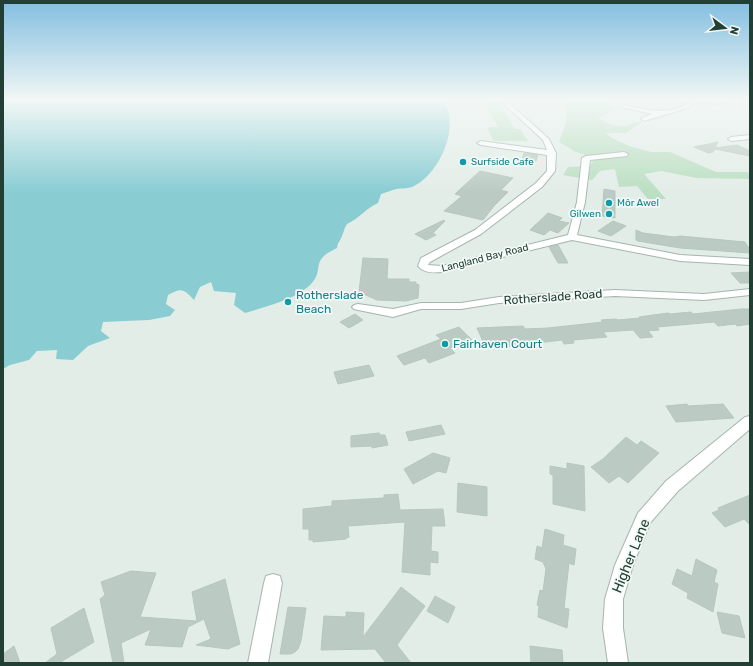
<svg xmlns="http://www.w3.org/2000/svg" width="753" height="666" viewBox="0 0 753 666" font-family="Rubik,sans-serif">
	<rect width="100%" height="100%" fill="#e3ede8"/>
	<path fill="#bbdfc2" d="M 482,99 L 496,99 L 515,129 L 520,129 L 528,141 L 494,141 L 488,130 L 489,127 L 498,127 Z
		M 562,99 L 600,99 L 618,108 L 598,118 C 605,123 618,128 626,126 C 632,125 636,121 642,122 L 626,133 L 606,133 L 612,138 L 629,146 L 651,152 L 670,152 L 716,172 L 747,172 L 750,175 L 750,179 L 696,178 L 662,171 L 644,174 L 666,199 L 648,199 L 637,186 L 619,187 L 615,169 L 600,171 L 592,180 L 563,175 L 568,167 L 590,166 L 595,158 L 576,152 L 559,142 C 565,126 571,114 562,99 Z"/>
	<path fill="#89cdd3" d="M 3,99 L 442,99 C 462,124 440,173 414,186 C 409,189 402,188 396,189 C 391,191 386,192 381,194 L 378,203 C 366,208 359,219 347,224 C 344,228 344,232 342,236 C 340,241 338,242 337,248 C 309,261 325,268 312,283 C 298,299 264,307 245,313 L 234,305 L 236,293 L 214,291 L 211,282 L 200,287 L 194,300 C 184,289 182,287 168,295 L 166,304 L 175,310 L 170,316 L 149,320 L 103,322 L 101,331 L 110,338 L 88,346 L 73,360 L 56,359 L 57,350 L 37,351 L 29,360 L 10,365 L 3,369 Z"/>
	<path fill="#bbcbc3" stroke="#b5c7be" d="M 718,142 L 715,148 L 737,145 L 750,151 L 750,156 L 715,149 L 713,152 L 708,153 L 694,147 Z
		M 524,153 L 538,155 L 536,161 L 522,159 Z
		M 480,171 L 513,178 L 501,190 L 508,192 L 494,206 L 483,220 L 444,211 L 462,196 L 455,194 Z
		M 604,189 L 615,191 L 615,218 L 602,216 Z
		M 548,213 L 562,218 L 559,221 L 569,223 L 558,233 L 550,230 L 544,235 L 530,230 Z
		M 444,220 L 445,221 L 433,233 L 436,235 L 426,240 L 415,234 Z
		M 613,221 L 626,226 L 611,236 L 598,231 Z
		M 636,230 L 643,233 L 674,237 L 680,236 L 745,242 L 750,250 L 750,253 L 680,248 L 638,241 L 636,240 Z
		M 558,245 L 568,263 L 558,263 L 549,247 Z
		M 363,258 L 388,259 L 387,279 L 409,279 L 409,282 L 416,282 L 416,284 L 419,285 L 418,298 L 406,301 L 377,300 L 359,292 Z
		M 750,272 L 750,283 L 740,283 L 731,273 Z
		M 741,309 L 750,309 L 750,324 L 737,326 L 735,324 L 718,326 L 714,322 L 657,327 L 659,330 L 648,331 L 653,337 L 640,338 L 633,330 L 603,332 L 607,337 L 573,340 L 574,343 L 564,344 L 562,340 L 504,347 L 503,344 L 485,346 L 477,328 L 523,326 L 525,329 L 548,328 L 603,322 L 601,320 L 616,319 L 618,320 L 640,318 L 639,317 L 668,313 L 670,314 L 691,312 L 693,314 Z
		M 355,314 L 363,320 L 349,328 L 340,322 Z
		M 459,327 L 472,340 L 450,348 L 455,353 L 429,363 L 425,358 L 404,365 L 397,356 L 441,339 L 436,335 Z
		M 369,365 L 374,376 L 338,384 L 334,372 Z
		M 687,404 L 688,406 L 723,404 L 734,418 L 676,422 L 666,406 Z
		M 441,425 L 445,434 L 409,441 L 406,432 Z
		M 379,433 L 380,435 L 385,435 L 388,445 L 372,448 L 372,446 L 351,447 L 351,436 Z
		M 626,437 L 637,445 L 641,441 L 659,453 L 628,483 L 619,476 L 609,483 L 591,467 L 603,459 Z
		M 433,453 L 450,458 L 446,473 L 438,471 L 413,484 L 404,469 Z
		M 567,463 L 584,466 L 585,511 L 553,504 L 553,475 L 550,474 L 550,466 L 567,469 Z
		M 458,483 L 487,487 L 487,516 L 457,512 Z
		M 398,494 L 400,510 L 443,509 L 445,526 L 432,526 L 431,551 L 438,552 L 438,563 L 430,562 L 430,575 L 402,572 L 405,522 L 348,526 L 349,537 L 346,538 L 346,539 L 313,542 L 313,540 L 309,540 L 309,529 L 303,529 L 303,509 L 332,506 L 332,501 L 384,498 L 384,495 Z
		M 750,495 L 750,525 L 744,519 L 725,527 L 712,513 L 719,510 L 718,508 Z
		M 545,529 L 564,535 L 563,545 L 576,549 L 574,565 L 569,563 L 564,608 L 569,609 L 567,628 L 538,617 L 539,606 L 537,605 L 540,590 L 543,591 L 546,569 L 543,562 L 535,559 L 537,546 L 542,548 Z
		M 696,559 L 717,570 L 714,582 L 718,584 L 713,612 L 687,598 L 688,593 L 672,584 L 677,569 L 692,576 Z
		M 131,571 L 156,573 L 140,617 L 197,621 L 192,592 L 225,579 L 240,644 L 228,649 L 196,645 L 211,639 L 204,619 L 188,627 L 182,647 L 145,645 L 151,629 L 121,643 L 124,663 L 113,663 L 100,599 L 105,595 L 101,582 Z
		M 401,587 L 425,606 L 397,645 L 411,663 L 386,663 L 375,649 L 321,650 L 324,616 L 346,617 L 346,612 L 364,613 L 363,637 Z
		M 435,596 L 455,607 L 448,623 L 427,611 Z
		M 288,607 L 306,608 L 301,641 L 298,649 L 295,652 L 291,654 L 280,654 Z
		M 84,608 L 94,642 L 59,663 L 45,663 L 57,654 L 51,628 Z
		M 717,612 L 739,616 L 745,638 L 722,633 Z
		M 14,646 L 20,663 L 3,663 L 3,654 Z
		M 530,646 L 562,650 L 563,663 L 531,663 Z"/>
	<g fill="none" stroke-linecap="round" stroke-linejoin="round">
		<defs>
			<path id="minor" d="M 501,99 L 507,99 L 509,103 L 549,139 L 556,153 L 555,171 L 542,187 L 481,234 L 430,262 L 428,265 L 442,266 L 568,235 L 577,202 L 582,158 L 586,156 L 624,152 L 628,154 L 627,156 L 590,160 L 585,202 L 577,235 L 680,255 L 750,259 L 750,265 L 680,261 L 572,240 L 442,272 C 433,273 424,273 418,266 L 421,258 L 475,230 L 536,183 L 547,171 L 547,155 L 481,145 L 477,143 L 481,141 L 547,150 L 543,140 L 505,105 Z
				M 693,99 L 719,100 L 730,99 L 720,104 L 694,102 L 688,108 L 644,121 L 641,119 L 642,118 L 652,114 L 621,107 L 624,105 C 643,109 664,115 683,106 C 687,104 688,100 693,99 Z
				M 750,135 L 750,139 L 731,141 L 728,139 L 731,137 Z
				M 750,289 L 750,295 L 704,300 L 615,296 L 499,303 L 461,309 L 421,309 L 393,317 L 358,310 L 354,309 L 352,307 L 354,305 L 358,304 L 393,309 L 421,303 L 461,303 L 499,297 L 615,290 L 704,294 Z
				M 750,416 L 750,429 L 678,491 L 650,523 L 633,565 L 623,599 L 623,628 L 628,663 L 608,663 L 603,628 L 605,599 L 615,565 L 638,513 L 666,481 L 745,417 Z
				M 273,574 L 280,576 L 282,583 L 268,663 L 248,663 L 264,583 L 266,576 Z"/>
		</defs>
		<use href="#minor" stroke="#a5b5af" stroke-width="2"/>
		<use href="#minor" fill="#fff" fill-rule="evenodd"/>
	</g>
	<linearGradient id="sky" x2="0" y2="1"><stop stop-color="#82bee0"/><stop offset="0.52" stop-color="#f2f7f5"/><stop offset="1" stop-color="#f2f7f5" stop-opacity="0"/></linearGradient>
	<rect width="753" height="192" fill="url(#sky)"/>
	<g fill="#0f9aa8" stroke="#f3f9f6" stroke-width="1.5">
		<circle cx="463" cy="162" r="4"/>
		<circle cx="609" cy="203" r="4"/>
		<circle cx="609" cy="214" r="4"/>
		<circle cx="288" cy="302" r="4"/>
		<circle cx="445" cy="344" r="4"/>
	</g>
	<g text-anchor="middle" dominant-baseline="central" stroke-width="3.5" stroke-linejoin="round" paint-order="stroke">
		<g font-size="10" fill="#0d838f" stroke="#f3f9f6" text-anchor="start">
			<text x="471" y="162">Surfside Cafe</text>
			<text x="617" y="203">Môr Awel</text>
			<text x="601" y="214" text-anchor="end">Gilwen</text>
		</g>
		<g font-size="10" fill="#223f35" stroke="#f3f9f6">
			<text transform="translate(485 258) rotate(-14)">Langland Bay Road</text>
		</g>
		<g font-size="12" fill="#0d838f" stroke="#f3f9f6" text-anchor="start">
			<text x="296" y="295">Rotherslade<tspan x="296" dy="14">Beach</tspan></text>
			<text x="453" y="344">Fairhaven Court</text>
		</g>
		<g font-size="12" fill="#223f35" stroke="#f3f9f6">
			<text transform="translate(553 297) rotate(-4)">Rotherslade Road</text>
		</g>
		<g font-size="14" fill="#223f35" stroke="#f3f9f6">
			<text transform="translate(631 556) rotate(-68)">Higher Lane</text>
		</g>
	</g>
	<rect width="753" height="666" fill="none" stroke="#223f35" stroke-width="8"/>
	<g transform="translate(725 28) rotate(105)" stroke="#f3f9f6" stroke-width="3" paint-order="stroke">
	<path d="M0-3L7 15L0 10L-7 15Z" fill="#223f35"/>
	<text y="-6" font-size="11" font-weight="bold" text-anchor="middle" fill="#223f35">N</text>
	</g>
</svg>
